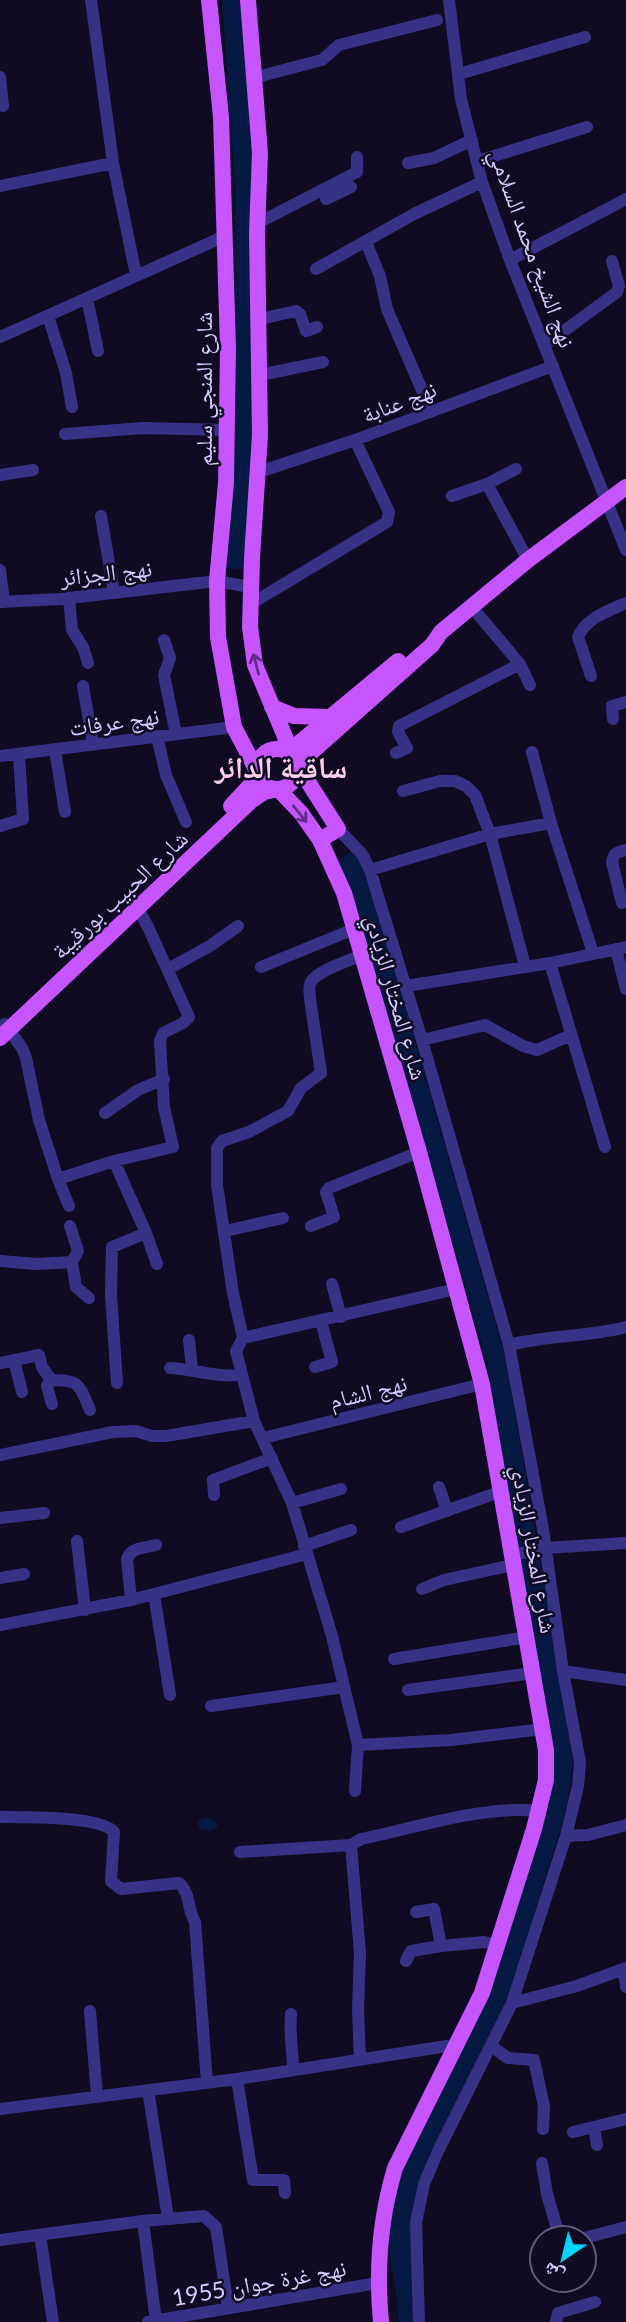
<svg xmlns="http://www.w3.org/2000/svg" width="626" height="2322" viewBox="0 0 626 2322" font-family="Lato,'Noto Naskh Arabic',sans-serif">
	<rect width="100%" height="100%" fill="#100b23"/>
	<path fill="#051942" d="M 222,0 L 241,0 L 254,148 L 256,440 L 246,570 L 225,568 L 236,441 L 236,362 L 235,185 Z
		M 354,850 L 371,886 L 506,1360 L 572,1748 C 575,1794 558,1836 545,1879 C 533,1917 522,1955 510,1993 L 500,2020 L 417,2185 L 411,2221 L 414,2322 L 399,2322 C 398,2298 392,2274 389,2250 C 387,2225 394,2197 401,2174 L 488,2000 L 550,1800 L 554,1765 L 487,1362 L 353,894 L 338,861 Z
		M 206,1817 L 217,1822 L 218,1827 L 210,1831 L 199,1829 L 198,1821 Z"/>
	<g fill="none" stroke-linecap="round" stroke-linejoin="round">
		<path stroke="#383286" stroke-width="12" d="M 91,0 L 113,163 L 136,275
			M 449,0 L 461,99 L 482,182 L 510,260 L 626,550
			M 459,74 L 585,37
			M 0,77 L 3,106
			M 253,78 L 322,60 L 339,45 L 437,20
			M 478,161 L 587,127
			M 408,163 L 434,158 L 472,140
			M 0,186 L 113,163
			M 326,199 L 351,187
			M 258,223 L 357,172 L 357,157
			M 366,242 L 380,276 L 387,309 L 431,411
			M 510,260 L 626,199
			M 316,269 L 414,214 L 482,182
			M 87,298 L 98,351
			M 48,316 L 66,373 L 72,407
			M 260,319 L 296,311 L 300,314 L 306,331 L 317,327
			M 0,337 L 225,236
			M 545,345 L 617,292 L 619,286 L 612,261
			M 260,375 L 323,362
			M 65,434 L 143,428 L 226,430
			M 259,472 L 355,440 L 553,366
			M 0,475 L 33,470
			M 487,484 L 528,560
			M 452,496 L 487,484 L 516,469
			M 101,516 L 114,592
			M 0,570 L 4,602
			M 69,598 L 72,630 L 83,647 L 88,663
			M 0,602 L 60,599 L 217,581 L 250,587
			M 249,605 L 387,522 L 389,512 L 355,440
			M 471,606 L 520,664 L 530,685
			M 164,640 L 170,658 L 164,675 L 176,734
			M 591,676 L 578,637 C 586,618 608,611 626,603
			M 83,686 L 93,744
			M 613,719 L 612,706 L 626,702
			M 157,736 L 166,775 L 186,822
			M 55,750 L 65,812
			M 532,752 L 551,823 L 593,953
			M 396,753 L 407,748 L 398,732 L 399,726 L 520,664
			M 0,756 L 234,727
			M 403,791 L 440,781 L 455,781 L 466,786 L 475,795 L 490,834 L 525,966
			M 0,826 L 23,819 L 19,755
			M 338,829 L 362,854 L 370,870 L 422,1040 L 509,1345 L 543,1529 L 563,1671 L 580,1762 L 578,1786 L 566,1836 L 512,2003 L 439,2149 L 424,2184 L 416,2222 L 419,2322
			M 370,870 L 490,834 L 551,823
			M 622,903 L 612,862 C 614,853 617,852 626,850
			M 616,949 L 626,989
			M 550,963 L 605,1147
			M 261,967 L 354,929
			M 168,969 L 210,946 L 238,926
			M 406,986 L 550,963 L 626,947
			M 5,1024 L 22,1048 L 26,1058 L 39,1120 L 58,1179 L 114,1161 L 146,1233 L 112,1247 L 111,1295 L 117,1383
			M 422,1040 L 485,1025 L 523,1046 L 537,1050 L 571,1035
			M 105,1113 L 138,1090 L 164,1079
			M 114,1161 L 173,1147 L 164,1107 L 160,1041 L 163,1033 L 183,1023 L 189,1017 L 148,927 L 132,898
			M 58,1179 L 69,1206
			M 70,1226 L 78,1251 L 72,1262
			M 311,1226 L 334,1217 L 326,1192 L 329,1188 L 419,1152
			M 225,1231 L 283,1218
			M 146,1233 L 157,1264
			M 0,1261 L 37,1264 L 72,1262 L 76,1287 L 89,1298
			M 332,1284 L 341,1317
			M 243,1338 L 233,1293 L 217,1185 L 217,1148 L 222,1141 L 249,1132 L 288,1111 L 301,1088 L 321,1073 L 310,999 C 310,993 308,987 311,982 C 318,970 349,961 362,955
			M 189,1340 L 192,1369
			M 509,1345 C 548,1335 587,1337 626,1327
			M 14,1360 L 22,1392
			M 0,1363 L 39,1355 L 42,1367 L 51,1380 C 80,1380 79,1384 90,1410
			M 315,1367 L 332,1362 L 321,1321
			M 170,1368 C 192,1369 222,1379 242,1374
			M 51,1380 L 47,1386 L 52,1404
			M 263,1438 L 482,1384
			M 0,1455 L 113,1432 L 136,1431 L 152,1436 L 166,1436 L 254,1421
			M 439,1487 L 447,1511
			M 214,1495 L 213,1480 L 272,1458
			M 292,1503 L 341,1489
			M 0,1518 L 44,1513
			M 401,1527 L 502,1491
			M 77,1541 L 85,1610
			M 304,1546 L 351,1530
			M 512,1555 L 546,1548 L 626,1543
			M 0,1578 L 24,1574
			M 422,1589 L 444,1580 L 513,1565
			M 154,1594 L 170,1695
			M 131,1600 L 127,1559 C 131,1547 145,1548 156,1545
			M 0,1625 L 131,1600 L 307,1554
			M 394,1659 L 527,1637
			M 563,1671 L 626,1680
			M 408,1690 L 533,1673
			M 211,1706 L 344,1687
			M 358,1745 L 451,1740 L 543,1729
			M 355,1791 L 358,1745 L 332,1636 L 292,1503 L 254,1421 L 236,1351 L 243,1338 L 456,1289
			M 0,1817 C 23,1817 101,1816 114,1832 L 111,1881 L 121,1889 L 179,1883 C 191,1894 187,1909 195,1922 L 207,2083
			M 566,1836 L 588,1835 L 626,1825
			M 240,1852 L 351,1845
			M 416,1912 L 434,1909 L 441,1946 L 484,1942 L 498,1945
			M 406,1961 L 411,1951 L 441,1946
			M 624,1969 L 626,1987
			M 512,2003 L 577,1986 L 626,1968
			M 90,2011 L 97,2095
			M 291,2014 C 289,2033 293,2050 293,2070
			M 491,2046 L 508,2058 L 534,2060 L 544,2106 L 543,2129
			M 360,2060 L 358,2009 L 360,1953 L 351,1845 L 361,1839 C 415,1828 483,1805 539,1811
			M 237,2079 L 253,2180 L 284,2180 L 285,2193
			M 148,2090 L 168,2218
			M 0,2109 L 237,2079 L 447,2046 L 456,2049
			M 594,2127 L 597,2145
			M 573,2132 L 626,2119
			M 542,2163 L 547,2194 L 558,2232 L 572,2238
			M 143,2221 L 156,2321
			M 40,2235 L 53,2322
			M 584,2238 L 626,2227
			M 0,2240 L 143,2221 L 204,2216 L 216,2227 L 228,2307
			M 148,2322 L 377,2283
			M 556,2322 L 558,2313 L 595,2302"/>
		<path stroke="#c654ff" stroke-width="16" d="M 209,0 L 221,117 L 228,348 L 226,483 L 217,581 L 218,637 L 234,727 L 257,771
			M 248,0 L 260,153 L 257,233 L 260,435 L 252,558 L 250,627 L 255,665 L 286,739 L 284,750
			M 272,707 L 294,716 L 329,717
			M257 769a20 20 0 1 1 40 0a20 20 0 1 1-40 0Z
			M 285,750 L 298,744 L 398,661
			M 297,765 L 432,645 L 441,632 L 528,560 L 626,487
			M 298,766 L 338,829 L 320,840
			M 279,790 L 301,813 L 320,840 L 344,893 L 419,1152 L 482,1384 L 546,1750 L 546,1780 L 534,1829 L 482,1993 L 395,2168 C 380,2218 376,2270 381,2322
			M 231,806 L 258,777
			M 0,1038 L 252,800 L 264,792 L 274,790"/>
	</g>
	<defs><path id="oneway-shaft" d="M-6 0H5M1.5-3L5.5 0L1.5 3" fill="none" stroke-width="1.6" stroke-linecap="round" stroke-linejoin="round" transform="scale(1.75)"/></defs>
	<g stroke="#622c86">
		<use href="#oneway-shaft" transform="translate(256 664) rotate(-104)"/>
		<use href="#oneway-shaft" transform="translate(300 814) rotate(51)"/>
	</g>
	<g text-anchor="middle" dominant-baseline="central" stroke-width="5" stroke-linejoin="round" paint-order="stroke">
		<g font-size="23" fill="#d5cdff" stroke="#100b23">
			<text transform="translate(533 248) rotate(70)">نهج الشيخ محمد السلامي</text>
			<text transform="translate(203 389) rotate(-90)">شارع المنجي سليم</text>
			<text transform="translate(399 401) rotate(-21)">نهج عنابة</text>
			<text transform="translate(106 572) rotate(-6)">نهج الجزائر</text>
			<text transform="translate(114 721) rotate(-8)">نهج عرفات</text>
			<text transform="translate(119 894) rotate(-43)">شارع الحبيب بورقيبة</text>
			<text transform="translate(397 997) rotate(74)">شارع المختار الزيادي</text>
			<text transform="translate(368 1391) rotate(-14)">نهج الشام</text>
			<text transform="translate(535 1549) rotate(80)">شارع المختار الزيادي</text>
			<text transform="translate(259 2282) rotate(-10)">نهج غرة جوان 1955</text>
		</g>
		<g font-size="30" font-weight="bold" fill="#ffcfec" stroke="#100b23">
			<text x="281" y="766">ساقية الدائر</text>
		</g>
	</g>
	<g transform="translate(563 2259) rotate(215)"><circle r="33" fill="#100b23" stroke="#5f597b" stroke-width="2"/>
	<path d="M0-5L12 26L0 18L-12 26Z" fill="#00d5f8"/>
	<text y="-10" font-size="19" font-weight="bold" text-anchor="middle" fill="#d5cdff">ش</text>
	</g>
</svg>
